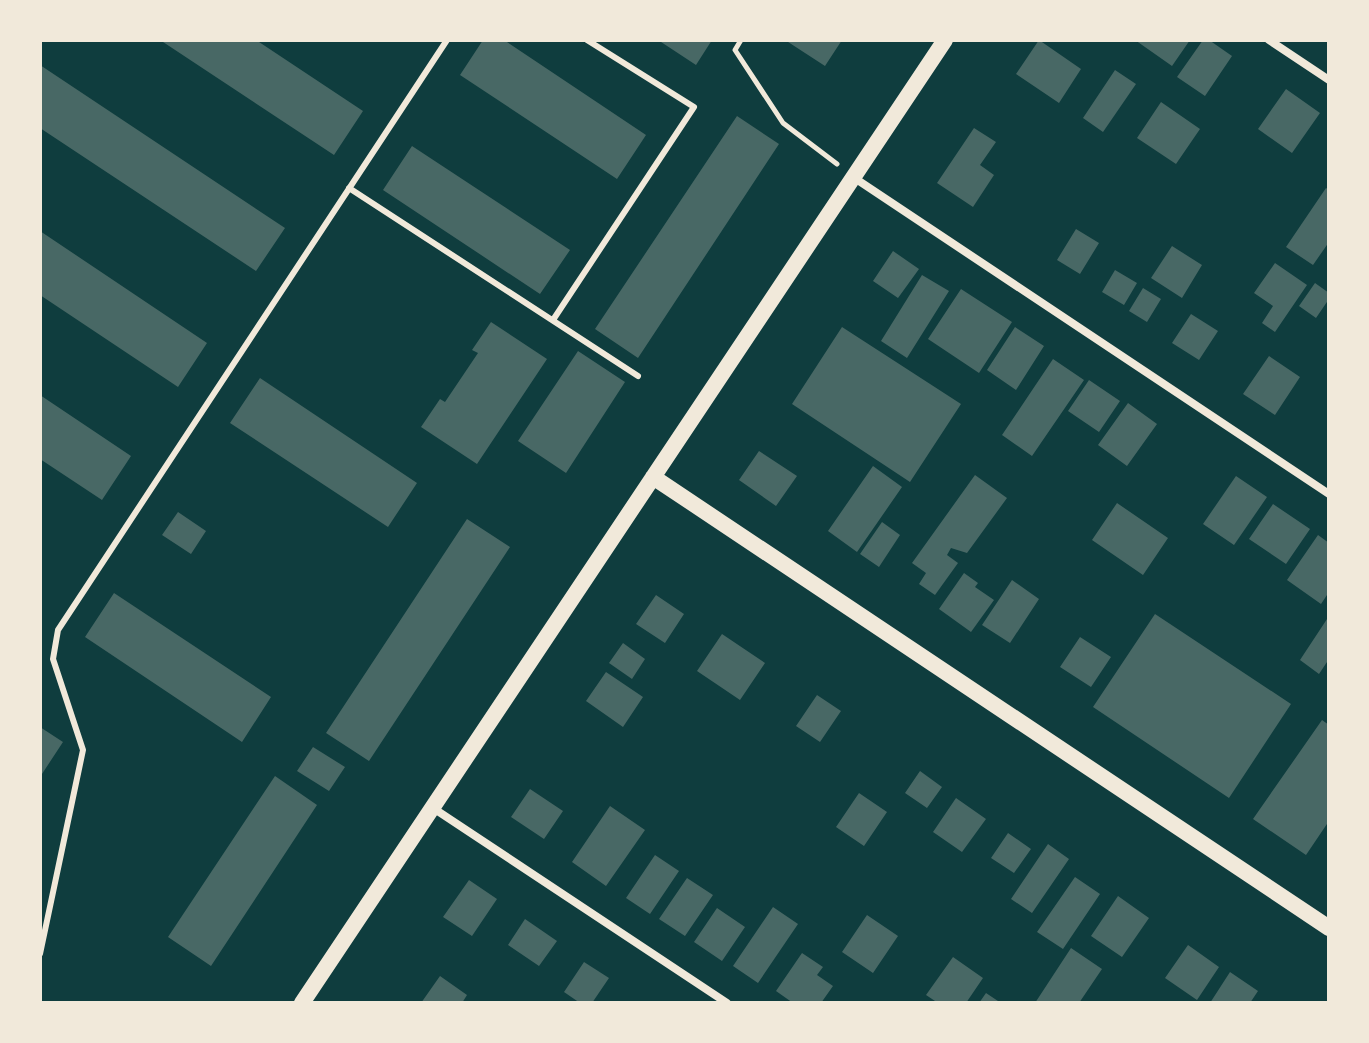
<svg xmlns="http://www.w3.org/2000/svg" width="1369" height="1043" viewBox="0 0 1369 1043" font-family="Overpass,sans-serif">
	<rect width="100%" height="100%" fill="#0f3d3e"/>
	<path fill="#486865" d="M 160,40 L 256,40 L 363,111 L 334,155 Z
		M 483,40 L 504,40 L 646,135 L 617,179 L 460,75 Z
		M 658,40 L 712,40 L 696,65 Z
		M 785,40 L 842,40 L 825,66 Z
		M 1039,40 L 1081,69 L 1059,103 L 1016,74 Z
		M 1135,40 L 1190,40 L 1172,66 Z
		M 1203,40 L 1209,40 L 1232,56 L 1205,96 L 1177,77 Z
		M 40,65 L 285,228 L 256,271 L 40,128 Z
		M 1115,70 L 1136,84 L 1103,132 L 1083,118 Z
		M 1286,89 L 1320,113 L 1292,153 L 1258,129 Z
		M 1161,102 L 1200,129 L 1176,164 L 1137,138 Z
		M 737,116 L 779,144 L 638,358 L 595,329 Z
		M 974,128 L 996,142 L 980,165 L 994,175 L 973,207 L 937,183 Z
		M 412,146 L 570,250 L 540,294 L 383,190 Z
		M 1326,188 L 1329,190 L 1329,242 L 1313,265 L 1286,247 Z
		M 1076,229 L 1099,243 L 1080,274 L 1057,260 Z
		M 40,231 L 207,343 L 178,387 L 40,295 Z
		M 1172,246 L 1202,265 L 1182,298 L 1151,278 Z
		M 893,251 L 919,269 L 898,298 L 873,281 Z
		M 1275,263 L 1307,285 L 1275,332 L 1262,323 L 1273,306 L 1254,293 Z
		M 1115,270 L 1137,283 L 1124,305 L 1102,292 Z
		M 922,275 L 949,291 L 907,358 L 881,341 Z
		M 1315,283 L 1329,293 L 1329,299 L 1316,318 L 1299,306 Z
		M 1143,288 L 1161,299 L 1147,322 L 1129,311 Z
		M 961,289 L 1012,322 L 979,373 L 928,339 Z
		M 1191,314 L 1218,331 L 1199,360 L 1172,343 Z
		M 491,322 L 547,359 L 477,464 L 421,427 L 440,399 L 445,402 L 478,353 L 472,350 Z
		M 842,327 L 961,404 L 910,482 L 792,404 Z
		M 1015,327 L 1044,346 L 1016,390 L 987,370 Z
		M 578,351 L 625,382 L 566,473 L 518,441 Z
		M 1269,356 L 1300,377 L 1275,415 L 1243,394 Z
		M 1053,359 L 1084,380 L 1032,456 L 1002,435 Z
		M 260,378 L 417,483 L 388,527 L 230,423 Z
		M 1089,380 L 1120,401 L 1099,432 L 1068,411 Z
		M 40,395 L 131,456 L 102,500 L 40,459 Z
		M 1128,403 L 1157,424 L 1127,466 L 1098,445 Z
		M 759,451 L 797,476 L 776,506 L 739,480 Z
		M 873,466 L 902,487 L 857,552 L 828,531 Z
		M 975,475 L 1007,498 L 967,553 L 951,548 L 947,555 L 958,563 L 935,595 L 919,584 L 926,573 L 912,563 Z
		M 1236,476 L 1267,497 L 1234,545 L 1203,524 Z
		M 1117,503 L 1168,538 L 1143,575 L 1092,540 Z
		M 1273,504 L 1310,529 L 1286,564 L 1249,539 Z
		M 178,512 L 206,531 L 191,554 L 162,535 Z
		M 467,519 L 510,547 L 369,761 L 326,733 Z
		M 882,522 L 900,535 L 879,567 L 860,554 Z
		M 1318,535 L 1329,543 L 1329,592 L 1321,604 L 1287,580 Z
		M 964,573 L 978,583 L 975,587 L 994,600 L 971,632 L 939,609 Z
		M 1012,580 L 1039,599 L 1010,643 L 982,625 Z
		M 114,593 L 271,697 L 242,742 L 85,637 Z
		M 656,595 L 684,614 L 665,643 L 636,624 Z
		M 1155,614 L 1291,704 L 1229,798 L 1093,707 Z
		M 1329,616 L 1329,659 L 1319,674 L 1300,660 Z
		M 722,634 L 765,663 L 740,700 L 697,671 Z
		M 1080,637 L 1111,657 L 1091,687 L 1060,667 Z
		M 623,643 L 645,659 L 632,679 L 609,663 Z
		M 606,672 L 643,697 L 623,727 L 586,701 Z
		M 817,695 L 841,711 L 820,742 L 796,726 Z
		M 1322,720 L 1329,725 L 1329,821 L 1306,855 L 1253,819 Z
		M 40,727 L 63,742 L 40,777 Z
		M 313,747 L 345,767 L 329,791 L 297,771 Z
		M 920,771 L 942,787 L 927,808 L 905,793 Z
		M 275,776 L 317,805 L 211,966 L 168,937 Z
		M 530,789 L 563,811 L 544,839 L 511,817 Z
		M 859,793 L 887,812 L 864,846 L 836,827 Z
		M 956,798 L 986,819 L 962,852 L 933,832 Z
		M 610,806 L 645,830 L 606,886 L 572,862 Z
		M 1008,833 L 1031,849 L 1014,873 L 991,858 Z
		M 1048,844 L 1069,859 L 1032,913 L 1011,899 Z
		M 655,855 L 679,871 L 650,914 L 626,898 Z
		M 1075,877 L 1100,894 L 1063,949 L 1037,932 Z
		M 687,878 L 713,895 L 685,936 L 659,919 Z
		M 469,880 L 497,899 L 472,936 L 443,917 Z
		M 1118,896 L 1149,918 L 1122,957 L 1091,936 Z
		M 773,907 L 798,924 L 758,983 L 733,966 Z
		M 717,908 L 745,927 L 722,961 L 694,942 Z
		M 867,915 L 898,936 L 873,973 L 842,952 Z
		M 525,919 L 557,941 L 539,966 L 508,945 Z
		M 1188,945 L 1219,967 L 1197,1000 L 1165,978 Z
		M 1071,948 L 1102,969 L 1079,1003 L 1035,1003 Z
		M 802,953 L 823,967 L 817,975 L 833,986 L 821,1003 L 793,1003 L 776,991 Z
		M 953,957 L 983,978 L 966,1003 L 938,1003 L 926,995 Z
		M 584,962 L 609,978 L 592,1003 L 580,1003 L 564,992 Z
		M 1230,972 L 1258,991 L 1250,1003 L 1210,1003 Z
		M 440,976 L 467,995 L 462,1003 L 421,1003 Z
		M 986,993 L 1001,1003 L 979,1003 Z"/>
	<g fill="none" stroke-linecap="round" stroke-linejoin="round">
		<path stroke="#f1e9da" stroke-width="5" d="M 741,40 L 735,50 L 783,123 L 837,164"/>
		<path stroke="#f1e9da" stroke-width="6" d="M 349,188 L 638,376
			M 553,320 L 694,107 L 587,40
			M 40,954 L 83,750 L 53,659 L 58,630 L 447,40"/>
		<path stroke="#f1e9da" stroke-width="8" d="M 1269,40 L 1329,80
			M 853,177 L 1329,494
			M 433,808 L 727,1003"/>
		<path stroke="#f1e9da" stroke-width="16" d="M 653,477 L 1329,928
			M 302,1003 L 945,40"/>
	</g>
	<rect width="1369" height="1043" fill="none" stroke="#f1e9da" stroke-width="84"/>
</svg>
